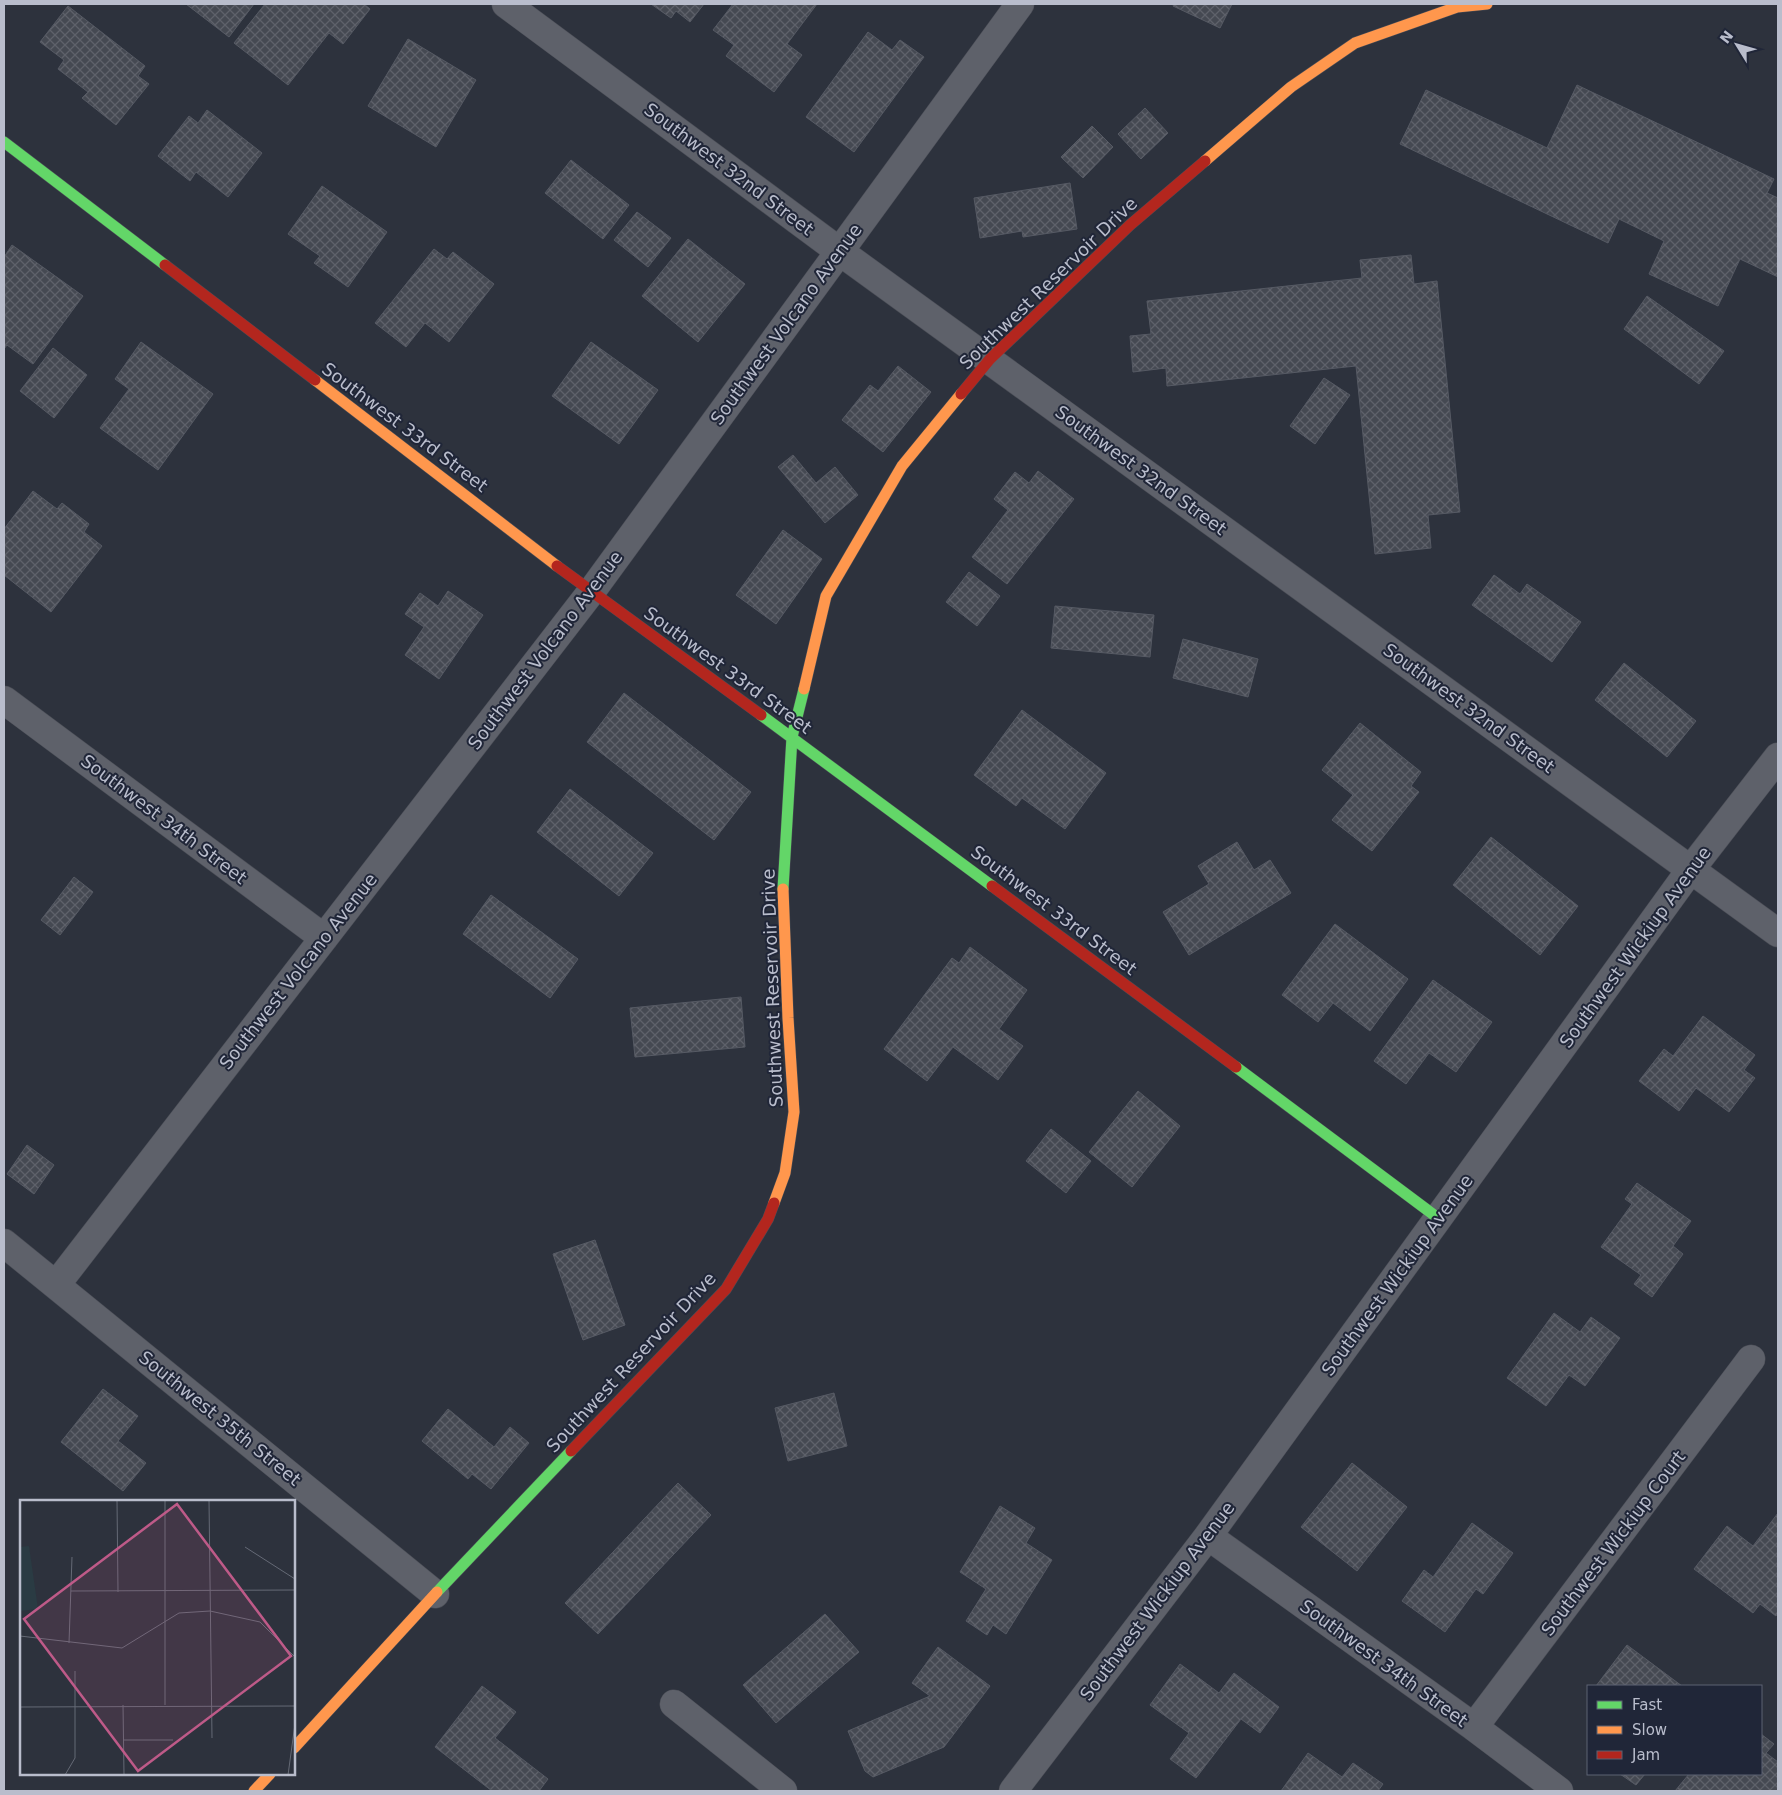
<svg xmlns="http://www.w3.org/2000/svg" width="1782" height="1795" viewBox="0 0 1782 1795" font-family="'DejaVu Sans',sans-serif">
	<defs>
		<pattern id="building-cross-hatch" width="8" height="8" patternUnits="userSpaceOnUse" patternTransform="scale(1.25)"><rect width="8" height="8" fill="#454952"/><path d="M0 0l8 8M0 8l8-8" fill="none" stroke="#5e616a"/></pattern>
	</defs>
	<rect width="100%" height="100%" fill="#2d323d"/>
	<path fill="url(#building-cross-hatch)" stroke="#565a64" d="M 186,4 L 254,4 L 229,37 Z
		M 265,4 L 364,4 L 370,9 L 343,44 L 329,33 L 288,85 L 234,43 Z
		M 651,4 L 704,4 L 690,22 L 676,11 L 671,18 Z
		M 733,4 L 817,4 L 787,44 L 802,55 L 774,92 L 726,56 L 734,45 L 713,30 Z
		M 1174,4 L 1232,4 L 1220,28 L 1173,6 Z
		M 68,6 L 145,66 L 138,76 L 149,84 L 116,125 L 82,98 L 88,92 L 58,69 L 64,60 L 40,42 Z
		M 868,32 L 892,50 L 900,40 L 924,57 L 854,152 L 806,117 Z
		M 408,39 L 476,80 L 436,147 L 368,106 Z
		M 1577,85 L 1774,179 L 1767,193 L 1778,198 L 1778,277 L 1740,259 L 1718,306 L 1649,274 L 1664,241 L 1619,219 L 1608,243 L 1400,144 L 1426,90 L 1547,148 Z
		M 1145,108 L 1168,133 L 1141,159 L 1118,134 Z
		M 207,110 L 262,153 L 228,197 L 196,172 L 190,181 L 158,156 L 189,116 L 198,123 Z
		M 1092,126 L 1113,147 L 1083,178 L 1061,157 Z
		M 571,160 L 629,205 L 603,239 L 545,193 Z
		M 1070,183 L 1077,229 L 1023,237 L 1022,231 L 980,238 L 974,198 Z
		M 322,186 L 387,232 L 348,287 L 314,263 L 320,256 L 288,234 Z
		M 637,212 L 671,238 L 648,267 L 614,240 Z
		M 688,239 L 745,284 L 698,342 L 642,296 Z
		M 12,245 L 83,296 L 33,364 L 7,345 L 4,349 L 4,257 Z
		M 434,249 L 447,259 L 453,252 L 494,284 L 449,342 L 425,323 L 406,347 L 375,323 Z
		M 1411,255 L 1414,284 L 1437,281 L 1460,512 L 1428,515 L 1431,548 L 1375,554 L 1356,366 L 1167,386 L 1166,368 L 1133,372 L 1130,336 L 1151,334 L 1147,301 L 1362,278 L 1360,260 Z
		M 1647,296 L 1724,351 L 1699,384 L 1624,329 Z
		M 141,342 L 213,394 L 158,470 L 100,428 L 129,389 L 115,379 Z
		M 591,342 L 658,390 L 619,444 L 552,396 Z
		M 53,348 L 87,375 L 54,418 L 20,391 Z
		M 898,366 L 931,392 L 883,452 L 842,420 L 870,385 L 878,391 Z
		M 1324,378 L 1350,395 L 1315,444 L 1290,426 Z
		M 793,455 L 816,483 L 835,467 L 858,495 L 825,523 L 778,467 Z
		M 1038,471 L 1074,499 L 1007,584 L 972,557 L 1008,510 L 994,499 L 1015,472 L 1029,483 Z
		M 33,491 L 57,509 L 62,503 L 89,524 L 84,532 L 102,546 L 51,612 L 4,575 L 4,529 Z
		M 783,530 L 822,559 L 776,624 L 736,595 Z
		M 969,572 L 1000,596 L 977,626 L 946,602 Z
		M 1494,575 L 1520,594 L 1527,584 L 1581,622 L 1552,662 L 1472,605 Z
		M 448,591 L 483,615 L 439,679 L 405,655 L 424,627 L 405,614 L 420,593 L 438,606 Z
		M 1055,606 L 1154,615 L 1150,657 L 1051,648 Z
		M 1183,639 L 1258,659 L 1248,697 L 1173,678 Z
		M 1624,663 L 1696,721 L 1667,757 L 1595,700 Z
		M 624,693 L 751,792 L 714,840 L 587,742 Z
		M 1022,710 L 1106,773 L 1065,829 L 1022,798 L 1016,806 L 974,775 Z
		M 1360,723 L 1421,772 L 1411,786 L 1419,792 L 1372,851 L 1332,820 L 1353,795 L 1322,770 Z
		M 570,789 L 653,853 L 619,896 L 537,832 Z
		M 1491,837 L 1578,906 L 1540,955 L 1453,885 Z
		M 1237,842 L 1254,870 L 1270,860 L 1291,893 L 1189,955 L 1163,912 L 1209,884 L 1198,866 Z
		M 74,877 L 93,892 L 60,935 L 41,920 Z
		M 491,895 L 578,959 L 550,998 L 463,934 Z
		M 1335,924 L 1408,979 L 1370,1031 L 1333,1003 L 1318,1022 L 1282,995 Z
		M 970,947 L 1027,990 L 999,1029 L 1023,1046 L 998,1080 L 953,1047 L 927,1081 L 884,1049 L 952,958 L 959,963 Z
		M 1433,980 L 1492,1022 L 1456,1072 L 1429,1053 L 1406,1084 L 1374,1061 Z
		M 741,997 L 745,1047 L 635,1057 L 630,1008 Z
		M 1703,1016 L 1755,1055 L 1744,1070 L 1755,1078 L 1729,1112 L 1696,1088 L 1679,1111 L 1639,1081 L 1664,1049 L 1673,1056 Z
		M 1138,1091 L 1180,1126 L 1132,1187 L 1089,1152 Z
		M 1051,1129 L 1091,1161 L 1066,1193 L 1026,1161 Z
		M 27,1145 L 54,1165 L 34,1194 L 7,1174 Z
		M 1637,1183 L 1691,1221 L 1673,1246 L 1683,1254 L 1652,1297 L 1634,1284 L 1641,1275 L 1601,1247 L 1632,1204 L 1625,1199 Z
		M 595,1240 L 625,1325 L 583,1340 L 553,1254 Z
		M 1554,1313 L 1580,1332 L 1591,1317 L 1620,1338 L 1585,1386 L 1569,1375 L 1546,1406 L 1507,1378 Z
		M 103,1389 L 138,1416 L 118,1441 L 146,1463 L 123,1491 L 61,1442 Z
		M 834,1393 L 847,1446 L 788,1461 L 775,1408 Z
		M 448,1409 L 494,1447 L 510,1427 L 529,1443 L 491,1489 L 472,1474 L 468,1479 L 422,1441 Z
		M 1352,1463 L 1407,1507 L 1357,1571 L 1301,1527 Z
		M 678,1483 L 711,1515 L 598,1634 L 565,1603 Z
		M 1000,1506 L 1035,1528 L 1026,1543 L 1052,1560 L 1006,1634 L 993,1625 L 987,1635 L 966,1621 L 986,1589 L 960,1572 Z
		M 1778,1513 L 1778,1612 L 1776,1616 L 1760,1604 L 1753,1613 L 1694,1569 L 1727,1526 L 1753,1546 Z
		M 1472,1523 L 1513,1553 L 1483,1594 L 1476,1589 L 1445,1632 L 1402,1601 L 1424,1570 L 1433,1577 Z
		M 825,1614 L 859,1652 L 776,1723 L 743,1685 Z
		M 1627,1645 L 1682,1686 L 1596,1686 Z
		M 938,1647 L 990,1686 L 944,1747 L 873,1777 L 865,1771 L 848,1731 L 930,1696 L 912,1683 Z
		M 1180,1664 L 1219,1693 L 1234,1673 L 1279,1707 L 1260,1733 L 1241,1719 L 1196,1778 L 1170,1759 L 1189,1733 L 1150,1705 Z
		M 482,1686 L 516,1712 L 495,1738 L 548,1779 L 539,1791 L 492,1791 L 435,1747 Z
		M 1761,1734 L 1774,1744 L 1766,1753 L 1778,1762 L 1778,1791 L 1675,1791 L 1689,1774 L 1761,1774 Z
		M 1308,1753 L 1342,1777 L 1353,1763 L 1383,1784 L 1378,1791 L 1281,1791 Z
		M 1620,1774 L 1645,1774 L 1636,1785 Z"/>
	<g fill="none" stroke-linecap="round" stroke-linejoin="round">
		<defs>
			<path id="street" d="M 506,4 L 839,251 L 1778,933
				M 4,700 L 324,938
				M 4,1243 L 435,1594
				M 56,1285 L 591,592 L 1020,4
				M 1208,1536 L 1474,1727 L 1559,1791
				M 674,1704 L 783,1791
				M 1474,1727 L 1751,1359
				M 1013,1791 L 1208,1536 L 1691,869 L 1778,757"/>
			<path id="fast" d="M 4,142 L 165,265
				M 761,715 L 992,886
				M 783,889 L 792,737 L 804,689
				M 1236,1067 L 1438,1218
				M 437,1592 L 571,1451"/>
			<path id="slow" d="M 1205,161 L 1291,87 L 1355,43 L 1457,7 L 1487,4
				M 315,380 L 557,566
				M 804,689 L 826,596 L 902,466 L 961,394
				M 774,1203 L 785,1173 L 794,1112 L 788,1018 L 783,889
				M 294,1748 L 437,1592
				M 254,1791 L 270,1774"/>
			<path id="jam" d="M 165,265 L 315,380
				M 961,394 L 990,359 L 1130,225 L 1205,161
				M 557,566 L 761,715
				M 992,886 L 1236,1067
				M 571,1451 L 726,1289 L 768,1219 L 774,1203"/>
		</defs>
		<use href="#street" stroke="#4a4d56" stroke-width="29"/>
		<use href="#fast" stroke="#4a4d56" stroke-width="12"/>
		<use href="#slow" stroke="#4a4d56" stroke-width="12"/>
		<use href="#jam" stroke="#4a4d56" stroke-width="12"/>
		<use href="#street" stroke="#5e616a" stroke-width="28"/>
		<use href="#fast" stroke="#63d668" stroke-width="11"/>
		<use href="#slow" stroke="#ff974d" stroke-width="11"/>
		<use href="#jam" stroke="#b3261e" stroke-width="11"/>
	</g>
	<g text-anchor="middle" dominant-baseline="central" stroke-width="4" stroke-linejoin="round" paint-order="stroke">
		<g font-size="18" fill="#b9bdcc" stroke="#202638">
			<text transform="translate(729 169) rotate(37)">Southwest 32nd Street</text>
			<text transform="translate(1048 283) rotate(-44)">Southwest Reservoir Drive</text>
			<text transform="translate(786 324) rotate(-54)">Southwest Volcano Avenue</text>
			<text transform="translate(405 427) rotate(37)">Southwest 33rd Street</text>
			<text transform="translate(1141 470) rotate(36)">Southwest 32nd Street</text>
			<text transform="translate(545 650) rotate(-53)">Southwest Volcano Avenue</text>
			<text transform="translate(728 670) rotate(36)">Southwest 33rd Street</text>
			<text transform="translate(1469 708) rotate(36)">Southwest 32nd Street</text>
			<text transform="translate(164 819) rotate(37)">Southwest 34th Street</text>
			<text transform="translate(1054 910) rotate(37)">Southwest 33rd Street</text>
			<text transform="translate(1635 947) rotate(-54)">Southwest Wickiup Avenue</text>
			<text transform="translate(298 971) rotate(-52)">Southwest Volcano Avenue</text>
			<text transform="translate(772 988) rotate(-92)">Southwest Reservoir Drive</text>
			<text transform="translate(1397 1275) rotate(-54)">Southwest Wickiup Avenue</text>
			<text transform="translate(631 1362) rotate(-47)">Southwest Reservoir Drive</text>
			<text transform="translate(220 1418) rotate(39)">Southwest 35th Street</text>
			<text transform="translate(1613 1543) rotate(-53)">Southwest Wickiup Court</text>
			<text transform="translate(1157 1601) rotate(-53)">Southwest Wickiup Avenue</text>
			<text transform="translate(1384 1663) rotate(36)">Southwest 34th Street</text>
		</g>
	</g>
	<g transform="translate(20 1500)">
		<rect width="275" height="275" fill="#2d323d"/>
		<path d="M 9,46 L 18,109 L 0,111 L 0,47 Z" fill="#2a3b43"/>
		<path fill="none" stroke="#656a76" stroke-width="1" d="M 97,0 L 98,92M 145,0 L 145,205M 189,0 L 192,238M 225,47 L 275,79M 51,91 L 275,90M 0,136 L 102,148 L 159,113 L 190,111 L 240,122 L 275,157M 49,143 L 52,57M 103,205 L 104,275M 0,207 L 275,206M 104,240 L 153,240M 45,275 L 55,258 L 55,171M 268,275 L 275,224"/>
		<path fill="#be5a88" fill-opacity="0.15" stroke="#be5a88" stroke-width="2.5" d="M 157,4 L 271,156 L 118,271 L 4,119 Z"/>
		<rect width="275" height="275" fill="none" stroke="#b9bdcc" stroke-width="2.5"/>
	</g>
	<rect width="1782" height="1795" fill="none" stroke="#b9bdcc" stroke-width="10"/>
	<rect x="1587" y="1685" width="175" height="90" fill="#202638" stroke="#5d6273"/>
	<rect x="1597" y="1701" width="25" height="8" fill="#63d668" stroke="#5d6273"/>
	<text x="1632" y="1710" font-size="15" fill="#b9bdcc">Fast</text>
	<rect x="1597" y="1726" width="25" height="8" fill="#ff974d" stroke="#5d6273"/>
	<text x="1632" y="1735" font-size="15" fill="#b9bdcc">Slow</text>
	<rect x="1597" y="1751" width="25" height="8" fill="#b3261e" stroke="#5d6273"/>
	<text x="1632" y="1760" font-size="15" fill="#b9bdcc">Jam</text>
	<g transform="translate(1737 45) rotate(307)" stroke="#202638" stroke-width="4" paint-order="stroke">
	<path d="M0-4L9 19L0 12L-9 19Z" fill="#b9bdcc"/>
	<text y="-8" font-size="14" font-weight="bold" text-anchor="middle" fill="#b9bdcc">N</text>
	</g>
</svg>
